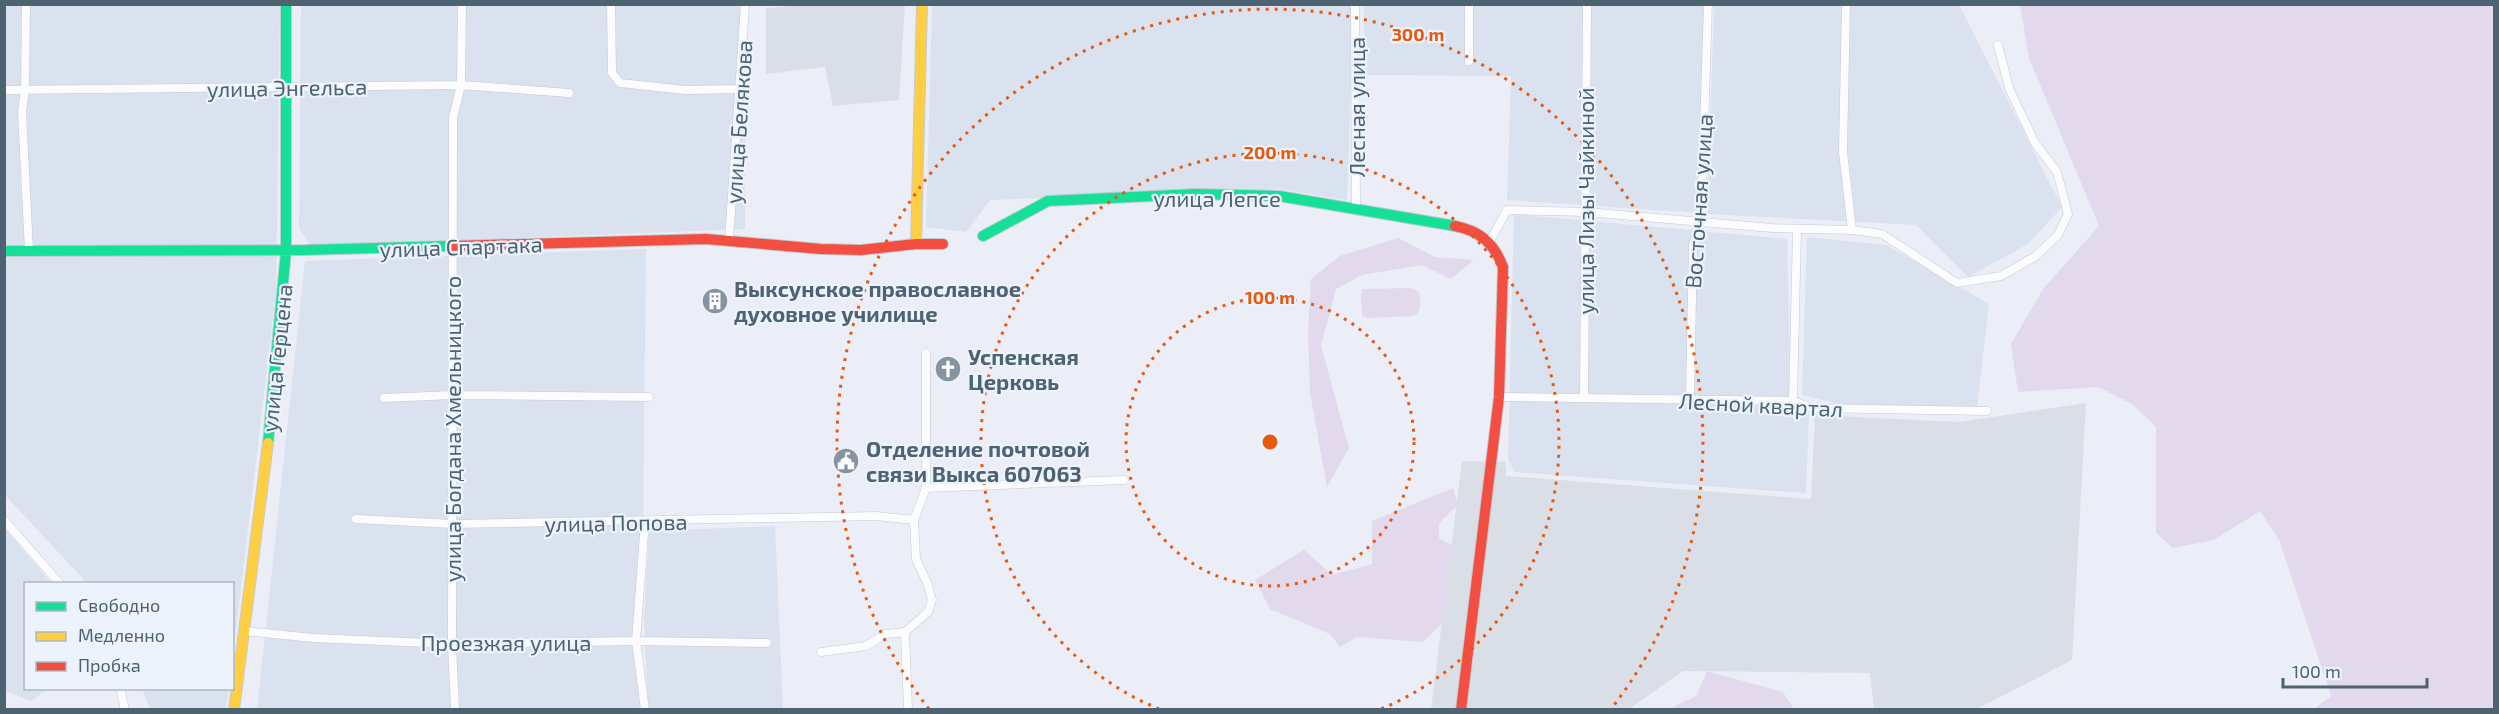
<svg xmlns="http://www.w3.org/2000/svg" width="2499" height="714" viewBox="0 0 2499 714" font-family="'Exo 2',sans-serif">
	<rect width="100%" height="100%" fill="#ebeef6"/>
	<path fill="#d9e2ee" d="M 1714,4 L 1959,5 L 2062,207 L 2028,244 L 1968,277 L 1916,225 L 1707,214 Z
		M 5,5 L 280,5 L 276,292 L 233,656 L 232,584 L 87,583 L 5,495 Z
		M 301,5 L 746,5 L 745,229 L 312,246 L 299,229 Z
		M 932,5 L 1354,5 L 1347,200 L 1280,189 L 990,200 L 966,232 L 926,227 Z
		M 1364,5 L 1704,5 L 1700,213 L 1507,200 L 1511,76 L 1365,75 Z
		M 1514,214 L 1787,239 L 1791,411 L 1809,414 L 1806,493 L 1514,472 L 1508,458 Z
		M 1807,237 L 1886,245 L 1989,304 L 1976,415 L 1871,412 L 1802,395 Z
		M 646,249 L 641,709 L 257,710 L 305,261 Z
		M 775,526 L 783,709 L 648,710 L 644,619 L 649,531 Z
		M 5,529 L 51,583 L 26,584 L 26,688 L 47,689 L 31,701 L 5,691 Z
		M 142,689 L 229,689 L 226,709 L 150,709 Z"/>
	<path fill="#dadfe7" d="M 812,4 L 905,5 L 899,100 L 833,106 L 825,67 L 766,74 L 766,8 Z
		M 2086,403 L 2072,660 L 1977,709 L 1874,709 L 1870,673 L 1683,671 L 1629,709 L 1431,710 L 1462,461 L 1506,462 L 1506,476 L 1811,499 L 1815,415 L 1959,422 Z"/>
	<path fill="#e2d9ed" d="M 2020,5 L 2494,5 L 2494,709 L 2314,709 L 2331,696 L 2280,542 L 2260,511 L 2214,540 L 2173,548 L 2156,533 L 2156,427 L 2132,404 L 2098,387 L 2018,392 L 2011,344 L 2043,289 L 2099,226 L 2029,58 Z
		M 1398,238 L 1435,257 L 1474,260 L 1451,279 L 1422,265 L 1362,275 L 1336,289 L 1321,346 L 1349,448 L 1327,487 L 1310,393 L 1308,333 L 1311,279 L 1340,256 Z
		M 1411,288 L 1419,292 C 1420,302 1423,311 1413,316 L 1368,318 L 1362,316 L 1361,294 L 1363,289 Z
		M 1453,488 L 1458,505 L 1439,523 L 1439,538 L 1453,546 L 1442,623 L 1423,642 L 1357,637 L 1340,647 L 1330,634 L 1270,609 L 1255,580 L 1304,550 L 1332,575 L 1372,564 L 1372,521 Z
		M 1707,671 L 1783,692 L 1794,709 L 1669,709 L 1696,696 Z"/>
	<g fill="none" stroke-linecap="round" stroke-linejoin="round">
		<defs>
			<path id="street" d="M 26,4 L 25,90 L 22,112 L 29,251
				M 611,4 L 612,73 L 620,83 L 685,90 L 740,89
				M 1355,4 L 1356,209
				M 1469,4 L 1469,61
				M 1846,4 L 1843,152 L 1852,230
				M 4,90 L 461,85 L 569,93
				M 729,240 L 745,4
				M 1490,241 L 1507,210 L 1586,212 L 1772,228 L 1852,230 L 1882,234 L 1957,283 L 2001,276 L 2036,256 L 2058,235 L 2068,214 L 2057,172 L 2035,143 L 2009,88 L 1998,45
				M 1499,397 L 1793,401 L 1812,408 L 1987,411
				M 384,398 L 453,395 L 649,397
				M 1584,398 L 1587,4
				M 1690,398 L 1693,245 L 1701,222 L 1708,4
				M 1793,401 L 1797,230
				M 926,488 L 1124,480
				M 356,519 L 453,524 L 876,516 L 914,520 L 916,559 L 928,585 L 932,600 L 928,612 L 905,632 L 908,710
				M 4,520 L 60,584
				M 914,520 L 926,488 L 926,353
				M 245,631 L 313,638 L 452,644 L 636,641 L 767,643
				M 821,652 L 866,646 L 886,634 L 905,632
				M 120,688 L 125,710
				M 455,710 L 452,644 L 453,118 L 461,85 L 462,4
				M 645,710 L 636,641 L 645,521"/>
			<path id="fast" d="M 983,236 L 1048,201 L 1196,194 L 1279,196 L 1455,226
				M 4,251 L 305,250 L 450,246
				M 268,443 L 286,251 L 286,4"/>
			<path id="slow" d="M 916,244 L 922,4
				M 234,710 L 268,443"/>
			<path id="jam" d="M 1455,226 C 1480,231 1494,243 1503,267 L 1499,397 L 1461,710
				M 450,246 L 706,239 L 821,249 L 861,250 L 916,244 L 943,244"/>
		</defs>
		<use href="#street" stroke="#c5cad2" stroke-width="9"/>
		<use href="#fast" stroke="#c5cad2" stroke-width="12"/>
		<use href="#slow" stroke="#c5cad2" stroke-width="12"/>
		<use href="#jam" stroke="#c5cad2" stroke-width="12"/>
		<use href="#street" stroke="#fcfcfe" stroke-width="8"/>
		<use href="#fast" stroke="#16e098" stroke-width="10"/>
		<use href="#slow" stroke="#ffcf43" stroke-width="10"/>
		<use href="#jam" stroke="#f24e42" stroke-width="10"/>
	</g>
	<g fill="none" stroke="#e8590c" stroke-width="3" stroke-dasharray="3 6">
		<circle cx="1270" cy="442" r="144"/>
		<path d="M1159 709A289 289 0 1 1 1381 709"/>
		<path d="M929 709A433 433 0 1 1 1611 709"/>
	</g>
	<defs>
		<symbol id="building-disc" viewBox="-11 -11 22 22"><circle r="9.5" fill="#8594a0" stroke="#edf3fd"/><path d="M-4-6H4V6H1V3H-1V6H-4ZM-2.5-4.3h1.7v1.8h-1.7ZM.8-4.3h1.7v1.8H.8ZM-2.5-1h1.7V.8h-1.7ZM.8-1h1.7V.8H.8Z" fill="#fff"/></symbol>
		<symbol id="church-disc" viewBox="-11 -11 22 22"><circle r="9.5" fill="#8594a0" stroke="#edf3fd"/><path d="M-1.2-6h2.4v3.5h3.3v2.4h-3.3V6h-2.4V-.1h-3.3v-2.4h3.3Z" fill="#fff"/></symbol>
		<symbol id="civic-disc" viewBox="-11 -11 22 22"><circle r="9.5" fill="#8594a0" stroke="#edf3fd"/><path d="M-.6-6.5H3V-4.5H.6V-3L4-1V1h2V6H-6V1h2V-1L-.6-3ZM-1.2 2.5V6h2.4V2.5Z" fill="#fff"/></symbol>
	</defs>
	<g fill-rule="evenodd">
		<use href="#building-disc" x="700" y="286" width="30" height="30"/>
		<use href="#church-disc" x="933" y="354" width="30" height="30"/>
		<use href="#civic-disc" x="831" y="446" width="30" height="30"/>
	</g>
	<g text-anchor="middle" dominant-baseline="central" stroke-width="4.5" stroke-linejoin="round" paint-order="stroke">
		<g font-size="22" fill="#4e6371" stroke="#edf3fd">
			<text transform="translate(287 87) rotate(-1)">улица Энгельса</text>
			<text transform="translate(1356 107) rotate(-90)">Лесная улица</text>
			<text transform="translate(738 122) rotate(-86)">улица Белякова</text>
			<text x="1217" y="198">улица Лепсе</text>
			<text transform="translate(1585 201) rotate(-90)">улица Лизы Чайкиной</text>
			<text transform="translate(1698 201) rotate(-86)">Восточная улица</text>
			<text transform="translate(461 246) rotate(-2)">улица Спартака</text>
			<text transform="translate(276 358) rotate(-84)">улица Герцена</text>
			<text transform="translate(1761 404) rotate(3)">Лесной квартал</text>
			<text transform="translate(452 429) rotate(-90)">улица Богдана Хмельницкого</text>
			<text transform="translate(616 522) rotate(-1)">улица Попова</text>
			<text x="506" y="642">Проезжая улица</text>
		</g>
		<g font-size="22" font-weight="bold" fill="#4e6371" stroke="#edf3fd" text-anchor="start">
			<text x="734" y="288">Выксунское православное<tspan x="734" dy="25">духовное училище</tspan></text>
			<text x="968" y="356">Успенская<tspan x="968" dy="25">Церковь</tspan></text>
			<text x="866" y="448">Отделение почтовой<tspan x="866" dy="25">связи Выкса 607063</tspan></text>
		</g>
	</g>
	<circle cx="1270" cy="442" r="9" fill="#e8590c" stroke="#edf3fd" stroke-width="3"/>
	<g font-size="18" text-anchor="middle" font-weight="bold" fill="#e8590c" stroke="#edf3fd" stroke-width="4.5" stroke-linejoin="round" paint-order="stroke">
		<text x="1418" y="41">300 m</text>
		<text x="1270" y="159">200 m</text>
		<text x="1270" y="304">100 m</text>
	</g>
	<rect width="2499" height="714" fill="none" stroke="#4e6371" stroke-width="12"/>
	<rect x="24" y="582" width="210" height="108" fill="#edf3fd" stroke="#adb9c5" stroke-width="1.5"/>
	<rect x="36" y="602" width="30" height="9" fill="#16e098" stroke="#adb9c5" stroke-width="1.5"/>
	<text x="78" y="612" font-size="18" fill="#4e6371">Свободно</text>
	<rect x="36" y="632" width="30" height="9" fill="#ffcf43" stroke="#adb9c5" stroke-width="1.5"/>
	<text x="78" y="642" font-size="18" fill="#4e6371">Медленно</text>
	<rect x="36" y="662" width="30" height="9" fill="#f24e42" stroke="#adb9c5" stroke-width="1.5"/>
	<text x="78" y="672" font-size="18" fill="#4e6371">Пробка</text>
	<path d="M2283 678v9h144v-9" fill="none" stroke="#4e6371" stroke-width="3"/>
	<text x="2292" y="678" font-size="18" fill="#4e6371" stroke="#edf3fd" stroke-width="4.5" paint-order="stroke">100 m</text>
</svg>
